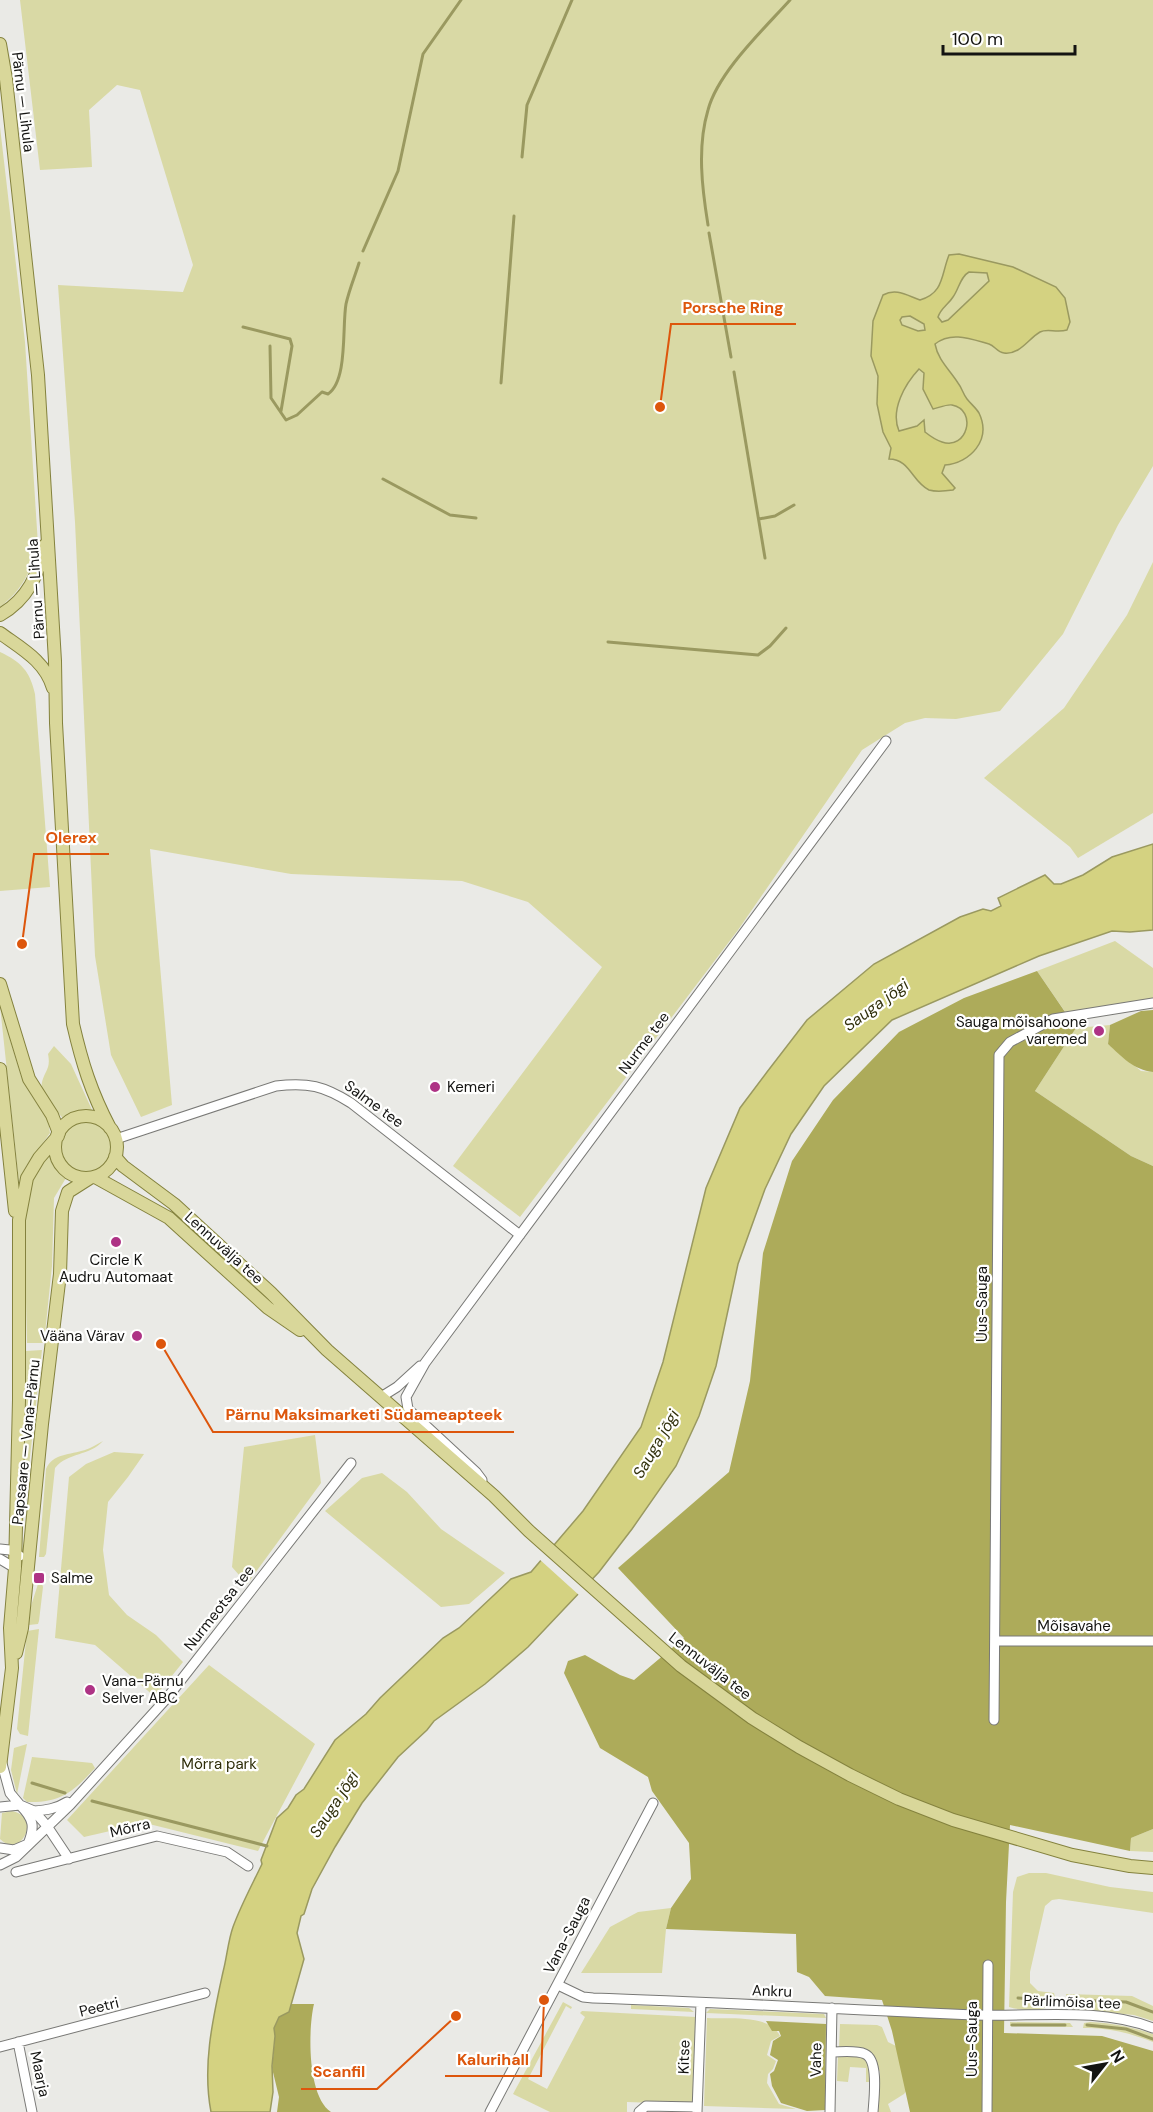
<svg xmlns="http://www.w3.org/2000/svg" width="1153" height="2112" viewBox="0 0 1153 2112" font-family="'DM Sans',sans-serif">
	<rect width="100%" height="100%" fill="#eaeae6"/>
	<path fill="#d9d9a5" d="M 20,0 L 1153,0 L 1153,466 L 1118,525 L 1063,634 L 1000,711 L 956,719 L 925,718 L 905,723 L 862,750 L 738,930 L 520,1217 L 453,1166 L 602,967 L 528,902 L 462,881 L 291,874 L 150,849 L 172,1105 L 141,1117 L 111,1055 L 95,956 L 75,522 L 58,285 L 183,292 L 193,265 L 140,90 L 117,85 L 89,110 L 92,167 L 40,170 Z
		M 0,127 L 25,342 L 38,545 C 30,573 23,589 0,607 Z
		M 1153,562 L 1153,813 L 1078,858 L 1070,847 L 984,778 L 1064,708 L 1127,615 Z
		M 0,652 C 21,662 30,671 35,694 L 50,887 L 0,891 Z
		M 1115,941 L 1153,968 L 1153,998 L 1066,1013 L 1037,971 Z
		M 0,1006 L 21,1076 L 28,1090 L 47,1119 L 49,1126 L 50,1133 L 25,1168 L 19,1183 Z
		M 1110,1025 L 1108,1044 L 1141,1071 L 1153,1072 L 1153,1166 L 1131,1156 L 1035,1091 L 1076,1028 Z
		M 54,1046 L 71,1064 L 93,1112 L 83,1112 L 64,1120 C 57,1110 39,1095 42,1082 C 45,1070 51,1069 48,1054 Z
		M61 1147a25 25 0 1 1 50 0a25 25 0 1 1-50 0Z
		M 50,1151 L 53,1162 L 66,1178 L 54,1198 L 52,1266 L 44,1343 L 27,1343 L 24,1219 L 30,1184 Z
		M 42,1350 L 28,1475 L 24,1476 L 26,1351 Z
		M 315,1435 L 321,1483 L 247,1584 L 232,1567 L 244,1447 Z
		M 103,1441 C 90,1456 68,1452 55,1468 L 46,1554 L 44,1557 L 39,1557 L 46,1469 C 53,1453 70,1455 85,1450 C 91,1448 97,1444 103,1441 Z
		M 114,1452 L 144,1454 L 128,1477 L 108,1502 L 103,1550 L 109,1595 L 127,1615 L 156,1635 L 183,1662 L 155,1697 L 95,1645 L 55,1638 L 69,1477 L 86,1464 Z
		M 382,1473 L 407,1492 L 441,1529 L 505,1573 L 469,1604 L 441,1607 L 325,1511 L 362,1478 Z
		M 38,1584 L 42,1584 L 43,1587 L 39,1621 L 38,1624 L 29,1625 L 29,1612 Z
		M 39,1629 L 28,1736 L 20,1734 L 17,1729 L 27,1631 Z
		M 209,1665 L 315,1744 L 258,1851 L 145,1823 L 84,1837 L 67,1820 Z
		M 27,1744 L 17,1794 L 11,1770 L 14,1748 Z
		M 32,1757 L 92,1763 L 95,1768 C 73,1792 61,1803 27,1802 L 23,1798 Z
		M 12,1811 C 43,1817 20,1860 0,1839 L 2,1813 Z
		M 1153,1829 L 1153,1852 L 1130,1851 L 1131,1838 Z
		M 1029,1873 L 1046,1873 L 1110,1887 L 1153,1892 L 1153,1913 L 1059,1899 L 1052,1900 L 1045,1906 L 1030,1972 L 1030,1983 L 1038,1991 L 1054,1993 L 1055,1997 L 1052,2005 C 1040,2012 1023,2011 1009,2007 L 1013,1892 L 1017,1877 Z
		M 671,1908 L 666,1929 L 662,1973 L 581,1973 L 610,1927 L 638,1912 Z
		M 1066,1994 L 1132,1996 L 1153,2006 L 1153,2021 L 1134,2015 L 1072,2009 L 1068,2004 Z
		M 563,2002 L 572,2007 L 571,2009 L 566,2006 L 528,2079 L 547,2089 L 585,2017 L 580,2013 L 582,2011 L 696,2017 L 693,2101 L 685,2104 L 627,2102 L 627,2112 L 550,2112 L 513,2094 Z
		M 631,2005 L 689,2008 L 694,2012 L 631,2009 Z
		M 710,2009 L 824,2014 L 826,2018 L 706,2013 Z
		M 707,2018 C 729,2019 770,2014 780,2036 L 771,2041 L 767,2055 L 776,2061 L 773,2069 L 768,2074 L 767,2083 L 779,2104 L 796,2109 L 704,2106 Z
		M 1010,2022 L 1070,2023 L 1073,2027 L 1010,2026 Z
		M 1090,2022 C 1113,2023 1132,2027 1153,2034 L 1153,2042 C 1129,2033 1108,2027 1083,2028 L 1084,2023 Z
		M 840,2024 L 877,2025 L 882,2027 L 888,2042 L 904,2050 L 910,2086 L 904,2094 L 888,2104 L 891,2112 L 878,2112 L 880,2072 L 874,2060 L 839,2048 Z
		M 841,2055 L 864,2058 L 869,2066 L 869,2082 L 866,2082 L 866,2068 L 850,2067 L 848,2082 L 837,2081 L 838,2056 Z"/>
	<path fill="#adab5a" d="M 1037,971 L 1076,1028 L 1035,1091 L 1131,1156 L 1153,1166 L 1153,1829 L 1131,1838 L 1130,1851 L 1010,1825 L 1006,1902 L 1004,2033 L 1102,2036 L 1153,2051 L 1153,2112 L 910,2112 L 892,2031 L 882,2000 L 825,1996 L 809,1977 L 797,1972 L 796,1934 L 666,1929 L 671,1908 L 691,1879 L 689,1843 L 652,1791 L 648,1777 L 600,1748 L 564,1673 L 568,1661 L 585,1655 L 620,1675 L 634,1680 L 684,1638 L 618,1568 L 729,1472 L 750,1381 L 763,1253 L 792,1161 L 833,1100 L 899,1032 L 964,998 Z
		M 1153,1010 L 1153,1072 C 1134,1070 1122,1057 1108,1044 L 1110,1025 L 1141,1011 Z
		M 291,2004 L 314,2004 C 308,2029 307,2096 331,2112 L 277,2112 L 279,2097 L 272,2068 L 275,2037 L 274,2028 L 279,2017 L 288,2012 Z
		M 766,2021 L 826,2024 L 825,2110 L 807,2111 L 781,2103 L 772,2086 L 770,2074 L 774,2071 L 778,2060 L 770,2055 L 773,2041 L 781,2036 L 779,2031 L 772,2031 Z"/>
	<path fill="#d4d281" stroke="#9a9960" stroke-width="1.5" fill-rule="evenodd" d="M 959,254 L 1013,267 L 1056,287 L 1065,298 L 1070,322 L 1067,330 C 1056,333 1047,328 1040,332 C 1028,339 1020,355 1004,353 C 997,352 995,346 989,344 C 971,339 951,331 935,344 C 938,360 949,369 958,383 C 962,388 963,394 967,399 C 971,404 976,408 979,413 C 992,440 970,463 945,465 L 942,473 L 955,488 L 953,490 C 946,491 936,492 929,490 C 912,482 910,459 889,459 L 891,448 L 883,432 L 877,404 L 878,376 L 871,356 L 873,321 L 883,295 C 896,288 906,295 920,300 C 944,293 941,275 949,255 ZM 969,272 L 987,273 L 989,281 L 948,320 L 942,322 L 938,317 C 941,308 948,305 953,297 C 959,289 960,277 969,272 ZM 910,316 L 924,324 L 925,330 L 918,331 L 902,325 L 900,320 L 902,317 ZM 919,369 L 924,373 L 923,389 L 933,409 C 938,408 947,404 952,405 C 978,410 967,451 942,442 C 936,440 930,436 925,432 L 924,420 L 917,426 L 899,431 C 890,410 905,384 919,369 Z
		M 1153,844 L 1153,930 L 1130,932 L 1112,931 L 1039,956 L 892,1020 L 824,1086 L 791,1134 L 765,1189 L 738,1264 L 716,1366 L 699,1416 L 676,1466 L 632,1529 L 599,1572 L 528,1647 L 485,1684 L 434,1721 L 427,1730 L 398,1757 L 362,1803 L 335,1847 L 312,1889 L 304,1914 L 301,1916 L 297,1933 L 304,1959 L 289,2012 L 279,2017 L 274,2028 L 275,2036 L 272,2066 L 273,2092 L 270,2112 L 211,2112 C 202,2065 213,2018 223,1972 C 227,1957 228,1941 233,1927 C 241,1905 252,1885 262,1864 L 261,1860 L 277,1818 L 288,1808 L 296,1795 L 304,1789 L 335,1740 L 366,1714 L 380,1698 L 443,1638 L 459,1628 L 511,1579 L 531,1572 L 583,1511 L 641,1427 L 663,1362 L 706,1188 L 740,1108 L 767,1072 L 807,1020 L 874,964 L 960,917 L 983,909 L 991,911 L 1001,906 L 998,898 L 1045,875 L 1054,884 L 1061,884 L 1083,875 L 1112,857 Z"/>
	<path fill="#eaeae6" d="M 552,1543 L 595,1581 L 580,1596 L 538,1558 Z"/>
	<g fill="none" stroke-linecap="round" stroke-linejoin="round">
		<path stroke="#9a9960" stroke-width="3" d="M 522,157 L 527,105 L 572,0
			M 708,225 C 702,188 697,147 708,110 C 718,72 764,29 790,0
			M 709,233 L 731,357
			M 363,251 L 398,171 L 423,54 L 461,0
			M 243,327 L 290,339 L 292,346 L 281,411
			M 270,346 L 271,398 L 286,420 L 297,415 L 322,392 L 328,394 C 348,381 342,326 346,304 C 349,290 355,276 359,263
			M 734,372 L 765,558
			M 501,383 L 514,216
			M 383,479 L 450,515 L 476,518
			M 759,519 L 775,516 L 794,505
			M 608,642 L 758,655 L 770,646 L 786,628
			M 32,1783 L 65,1793
			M 92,1801 L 267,1846
			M 1018,1998 L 1050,2000
			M 1068,2000 L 1126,2002 L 1153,2012
			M 1012,2025 L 1065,2025
			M 1087,2025 L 1126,2029 L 1153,2039"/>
		<defs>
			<path id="minor" d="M 116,1139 L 276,1086 C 308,1082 324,1086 351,1103 L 520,1235
				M 381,1397 L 397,1387 L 420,1366
				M 482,1480 L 476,1472 L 408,1409 L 406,1397 L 425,1363 L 886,741
				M 0,1549 L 10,1550 L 20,1556
				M 0,1559 L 15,1568
				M 995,1641 L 1153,1641
				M 994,1720 L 999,1055 L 1010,1042 L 1053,1019 L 1153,1003
				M 1,1760 L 10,1793 L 20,1805 L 34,1811 L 47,1826 L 69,1859
				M 0,1807 L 20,1805 C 34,1819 35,1827 28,1844 L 14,1850 L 0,1848
				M 34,1811 C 46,1810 56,1809 67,1802
				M 0,1865 L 16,1857 L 70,1805 L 167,1698 L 351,1463
				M 16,1872 L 157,1836 L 227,1852 L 248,1866
				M 558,1985 L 583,1997 L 593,1998 C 721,2002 849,2010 977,2015 C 1035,2017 1097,2007 1153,2028
				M 18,2042 L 32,2112
				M 0,2047 L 205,1993
				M 832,2052 C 841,2052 856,2050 865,2054 C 879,2060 874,2098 873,2112
				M 490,2112 L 653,1803
				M 639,2112 L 646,2106 L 697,2107
				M 697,2112 L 701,2003
				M 830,2112 L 832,2008
				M 987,2112 L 988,1965"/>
			<path id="major" d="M 0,44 L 6,79 L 38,375 L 55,661 L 56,723 L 73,1024 C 82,1063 91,1092 110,1128
				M 0,615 C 28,599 38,575 45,545
				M 0,633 C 22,649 45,661 53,688
				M 0,984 L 29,1079 L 52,1115 L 59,1133
				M 0,1069 L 15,1211
				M55 1147a31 31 0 1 1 62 0a31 31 0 1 1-62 0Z
				M 115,1157 L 123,1166 L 174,1204 L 271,1293 L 327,1350 L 494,1496 L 529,1531 L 681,1666 L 752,1718 L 799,1747 L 850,1775 L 899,1799 L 953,1820 L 1072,1855 L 1130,1866 L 1153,1868
				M 95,1177 L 169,1218 L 268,1308 L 300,1330
				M 16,1653 L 22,1628 L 42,1424 L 60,1274 L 62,1211 L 68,1192 L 90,1178
				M 0,1767 L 12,1668 L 10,1628 L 15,1568 L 19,1400 L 19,1220 L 27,1178 L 39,1158 L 58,1136"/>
		</defs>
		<use href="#minor" stroke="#797976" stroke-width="11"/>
		<use href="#major" stroke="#84823e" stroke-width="14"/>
		<use href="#minor" stroke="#fff" stroke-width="9"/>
		<use href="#major" stroke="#d9d79a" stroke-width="12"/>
	</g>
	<g fill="#ae3385" stroke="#fffffe" stroke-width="2">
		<circle cx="1099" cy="1031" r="6"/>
		<circle cx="435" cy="1087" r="6"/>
		<circle cx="116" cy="1242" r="6"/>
		<circle cx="137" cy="1336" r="6"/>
		<rect x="33" y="1572" width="12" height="12" rx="3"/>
		<circle cx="90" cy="1690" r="6"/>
	</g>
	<g text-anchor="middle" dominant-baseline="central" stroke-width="4.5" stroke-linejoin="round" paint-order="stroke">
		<g font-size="15" fill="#141412" stroke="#fffffe">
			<text transform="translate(23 102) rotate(83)">Pärnu — Lihula</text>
			<text transform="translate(36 589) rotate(-94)">Pärnu — Lihula</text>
			<text transform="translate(644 1043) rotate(-53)">Nurme tee</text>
			<text transform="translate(374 1104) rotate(36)">Salme tee</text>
			<text transform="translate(224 1248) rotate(42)">Lennuvälja tee</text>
			<text transform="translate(982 1304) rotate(-90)">Uus-Sauga</text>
			<text transform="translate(26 1442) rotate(-84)">Papsaare — Vana-Pärnu</text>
			<text transform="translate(219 1608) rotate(-52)">Nurmeotsa tee</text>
			<text x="1074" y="1626">Mõisavahe</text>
			<text transform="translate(710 1666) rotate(38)">Lennuvälja tee</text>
			<text transform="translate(130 1828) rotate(-13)">Mõrra</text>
			<text transform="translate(567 1935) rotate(-63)">Vana-Sauga</text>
			<text transform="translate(772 1991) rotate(2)">Ankru</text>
			<text transform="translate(1072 2002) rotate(2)">Pärlimõisa tee</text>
			<text transform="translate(99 2007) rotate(-14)">Peetri</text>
			<text transform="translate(972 2039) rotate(-90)">Uus-Sauga</text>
			<text transform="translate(684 2057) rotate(-88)">Kitse</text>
			<text transform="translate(816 2060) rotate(-89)">Vahe</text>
			<text transform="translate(40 2074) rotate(78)">Maarja</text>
		</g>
		<g font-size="15" fill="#141412" stroke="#fffffe" text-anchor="start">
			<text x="1087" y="1022" text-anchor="end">Sauga mõisahoone<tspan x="1087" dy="17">varemed</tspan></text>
			<text x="447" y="1087">Kemeri</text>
			<text x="116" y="1260" text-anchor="middle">Circle K<tspan x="116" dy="17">Audru Automaat</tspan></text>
			<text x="125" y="1336" text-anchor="end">Vääna Värav</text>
			<text x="51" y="1578">Salme</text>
			<text x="102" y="1681">Vana-Pärnu<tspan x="102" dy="17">Selver ABC</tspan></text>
		</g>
		<g font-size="15" fill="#2d2c07" stroke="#fffffe">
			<text x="219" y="1764">Mõrra park</text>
		</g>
		<g font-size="16" font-style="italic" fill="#31300c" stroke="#fffffe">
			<text transform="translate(876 1005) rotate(-36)">Sauga jõgi</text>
			<text transform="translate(656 1444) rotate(-60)">Sauga jõgi</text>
			<text transform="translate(334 1804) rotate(-57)">Sauga jõgi</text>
		</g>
	</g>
	<path fill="none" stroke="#dd560c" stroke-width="2" d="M660 407L671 324H796M22 944L34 854H109M161 1344L213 1432H514M544 2000L541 2076H445M456 2016L377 2089H301"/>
	<g fill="#dd560c" stroke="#fffffe" stroke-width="2">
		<circle cx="660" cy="407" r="6"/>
		<circle cx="22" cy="944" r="6"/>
		<circle cx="161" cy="1344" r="6"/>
		<circle cx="544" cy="2000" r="6"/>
		<circle cx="456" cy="2016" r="6"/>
	</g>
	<g font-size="16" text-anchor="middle" font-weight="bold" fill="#dd560c" stroke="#fffffe" stroke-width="4.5" stroke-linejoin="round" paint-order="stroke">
		<text x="733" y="313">Porsche Ring</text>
		<text x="71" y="843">Olerex</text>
		<text x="364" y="1420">Pärnu Maksimarketi Südameapteek</text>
		<text x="493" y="2065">Kalurihall</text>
		<text x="339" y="2077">Scanfil</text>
	</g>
	<g transform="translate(1105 2064) rotate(59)" stroke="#fffffe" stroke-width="4.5" paint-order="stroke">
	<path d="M0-4.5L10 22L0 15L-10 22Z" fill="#141412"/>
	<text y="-9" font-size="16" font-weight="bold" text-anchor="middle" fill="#141412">N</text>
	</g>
	<path d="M943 45v9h132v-9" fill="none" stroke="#141412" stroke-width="3"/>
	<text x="952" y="45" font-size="18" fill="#141412" stroke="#fffffe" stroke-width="4.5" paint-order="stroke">100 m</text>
</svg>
